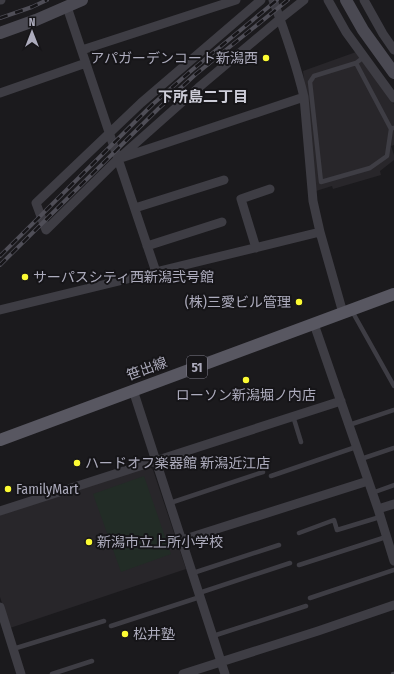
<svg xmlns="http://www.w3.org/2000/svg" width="394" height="674" viewBox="0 0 394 674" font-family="'Fira Sans Condensed','Noto Sans JP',sans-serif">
	<rect width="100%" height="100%" fill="#1b1a1d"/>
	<path fill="#28262a" d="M 356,52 L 394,104 L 394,145 L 391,146 L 394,155 L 394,160 L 380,171 L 381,175 L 333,189 L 332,186 L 316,191 L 303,71 Z
		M 149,466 L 153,470 L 186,569 L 10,628 L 0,597 L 0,515 Z"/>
	<path fill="#222c26" d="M 144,476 L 171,554 L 121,572 L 93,494 Z"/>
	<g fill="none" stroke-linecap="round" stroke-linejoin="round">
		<path stroke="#3e3d44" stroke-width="4.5" d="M 364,57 L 356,63 L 391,129 L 393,128
			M 356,63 L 314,76 L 310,82 L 321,182 L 370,168 L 387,156 L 391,129
			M 352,311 L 394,386
			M 293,416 L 301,442
			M 349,425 L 394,410
			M 361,459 L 394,448
			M 271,476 L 356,447
			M 372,493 L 394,485
			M 170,503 L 263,472
			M 299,533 L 334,520 L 337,530 L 380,517
			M 299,565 L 386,537
			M 193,573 L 279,545
			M 199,593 L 290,563
			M 310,598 L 394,570
			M 111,626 L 200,597
			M 213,636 L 306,606
			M 13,649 L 104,621
			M 52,674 L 92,661
			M 393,674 L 394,674"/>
		<path stroke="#3e3d44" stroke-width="9" d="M 0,0 L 1,0
			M 261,0 L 141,103 L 36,203 L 46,230 L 118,159 L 198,88 L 280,19 L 304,0
			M 273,0 C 285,32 296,64 304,97 L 313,201 L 320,232 L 343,313
			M 328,0 L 346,32 L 394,98
			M 364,0 L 383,34 L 394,50
			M 67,7 L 156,272
			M 82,50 L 236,0
			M 0,93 L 86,63
			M 121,158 L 304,97
			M 135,208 L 224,180
			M 147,246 L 222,222
			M 256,248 L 241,199 L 270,189
			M 0,310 L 320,232
			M 314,324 L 378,509 L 394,561
			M 133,390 L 225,674
			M 378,509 L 394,504
			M 0,511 L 341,401
			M 182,540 L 368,481
			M 0,607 L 21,674
			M 183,674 L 318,631 L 394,605"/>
		<path stroke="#4a4952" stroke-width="12" d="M 346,0 L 363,30 L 394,73
			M 0,33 L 36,20 L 82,0"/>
		<path stroke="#585761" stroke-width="12" d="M 0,440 L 394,294"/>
		<defs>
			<path id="rail" d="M 0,18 L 32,7 L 47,0
				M 0,256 L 153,104 L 192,70 L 277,0
				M 0,265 L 158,109 L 196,74 L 288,0"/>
		</defs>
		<use href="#rail" stroke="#4f4e57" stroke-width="4"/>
		<use href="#rail" stroke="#161518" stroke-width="2.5" stroke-dasharray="8" stroke-linecap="butt"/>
	</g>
	<g fill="#fcfb33" stroke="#161518" stroke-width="1.5">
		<circle cx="266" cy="58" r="4"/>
		<circle cx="25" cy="277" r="4"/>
		<circle cx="299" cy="302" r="4"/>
		<circle cx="246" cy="380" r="4"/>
		<circle cx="77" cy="463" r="4"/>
		<circle cx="8" cy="489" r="4"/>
		<circle cx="89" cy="542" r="4"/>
		<circle cx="125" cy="634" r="4"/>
	</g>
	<g text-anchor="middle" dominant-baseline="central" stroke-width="4" stroke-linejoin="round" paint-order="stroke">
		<rect fill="#161518" stroke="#807f8c" stroke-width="1" x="187" y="356" width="20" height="22" rx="3"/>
		<g font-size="13" font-weight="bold" fill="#adacbd">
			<text x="197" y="367">51</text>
		</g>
		<g font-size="14" fill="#adacbd" stroke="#161518" text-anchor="start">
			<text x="258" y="58" text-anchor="end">アパガーデンコート新潟西</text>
			<text x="33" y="277">サーパスシティ西新潟弐号館</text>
			<text x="291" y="302" text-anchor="end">(株)三愛ビル管理</text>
			<text x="246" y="395" text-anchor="middle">ローソン新潟堀ノ内店</text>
			<text x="85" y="463">ハードオフ楽器館 新潟近江店</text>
			<text x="16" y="489">FamilyMart</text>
			<text x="97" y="542">新潟市立上所小学校</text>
			<text x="133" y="634">松井塾</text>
		</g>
		<g font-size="14" fill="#adacbd" stroke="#161518">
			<text transform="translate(147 369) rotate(-20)">笹出線</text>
		</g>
		<g font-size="15" font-weight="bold" fill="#ceced9" stroke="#161518">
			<text x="203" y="97">下所島二丁目</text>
		</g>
	</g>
	<g transform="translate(32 32)" stroke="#161518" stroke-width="3" paint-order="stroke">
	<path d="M0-3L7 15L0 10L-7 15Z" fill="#adacbd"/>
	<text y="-6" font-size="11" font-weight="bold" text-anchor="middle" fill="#adacbd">N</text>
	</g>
</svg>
